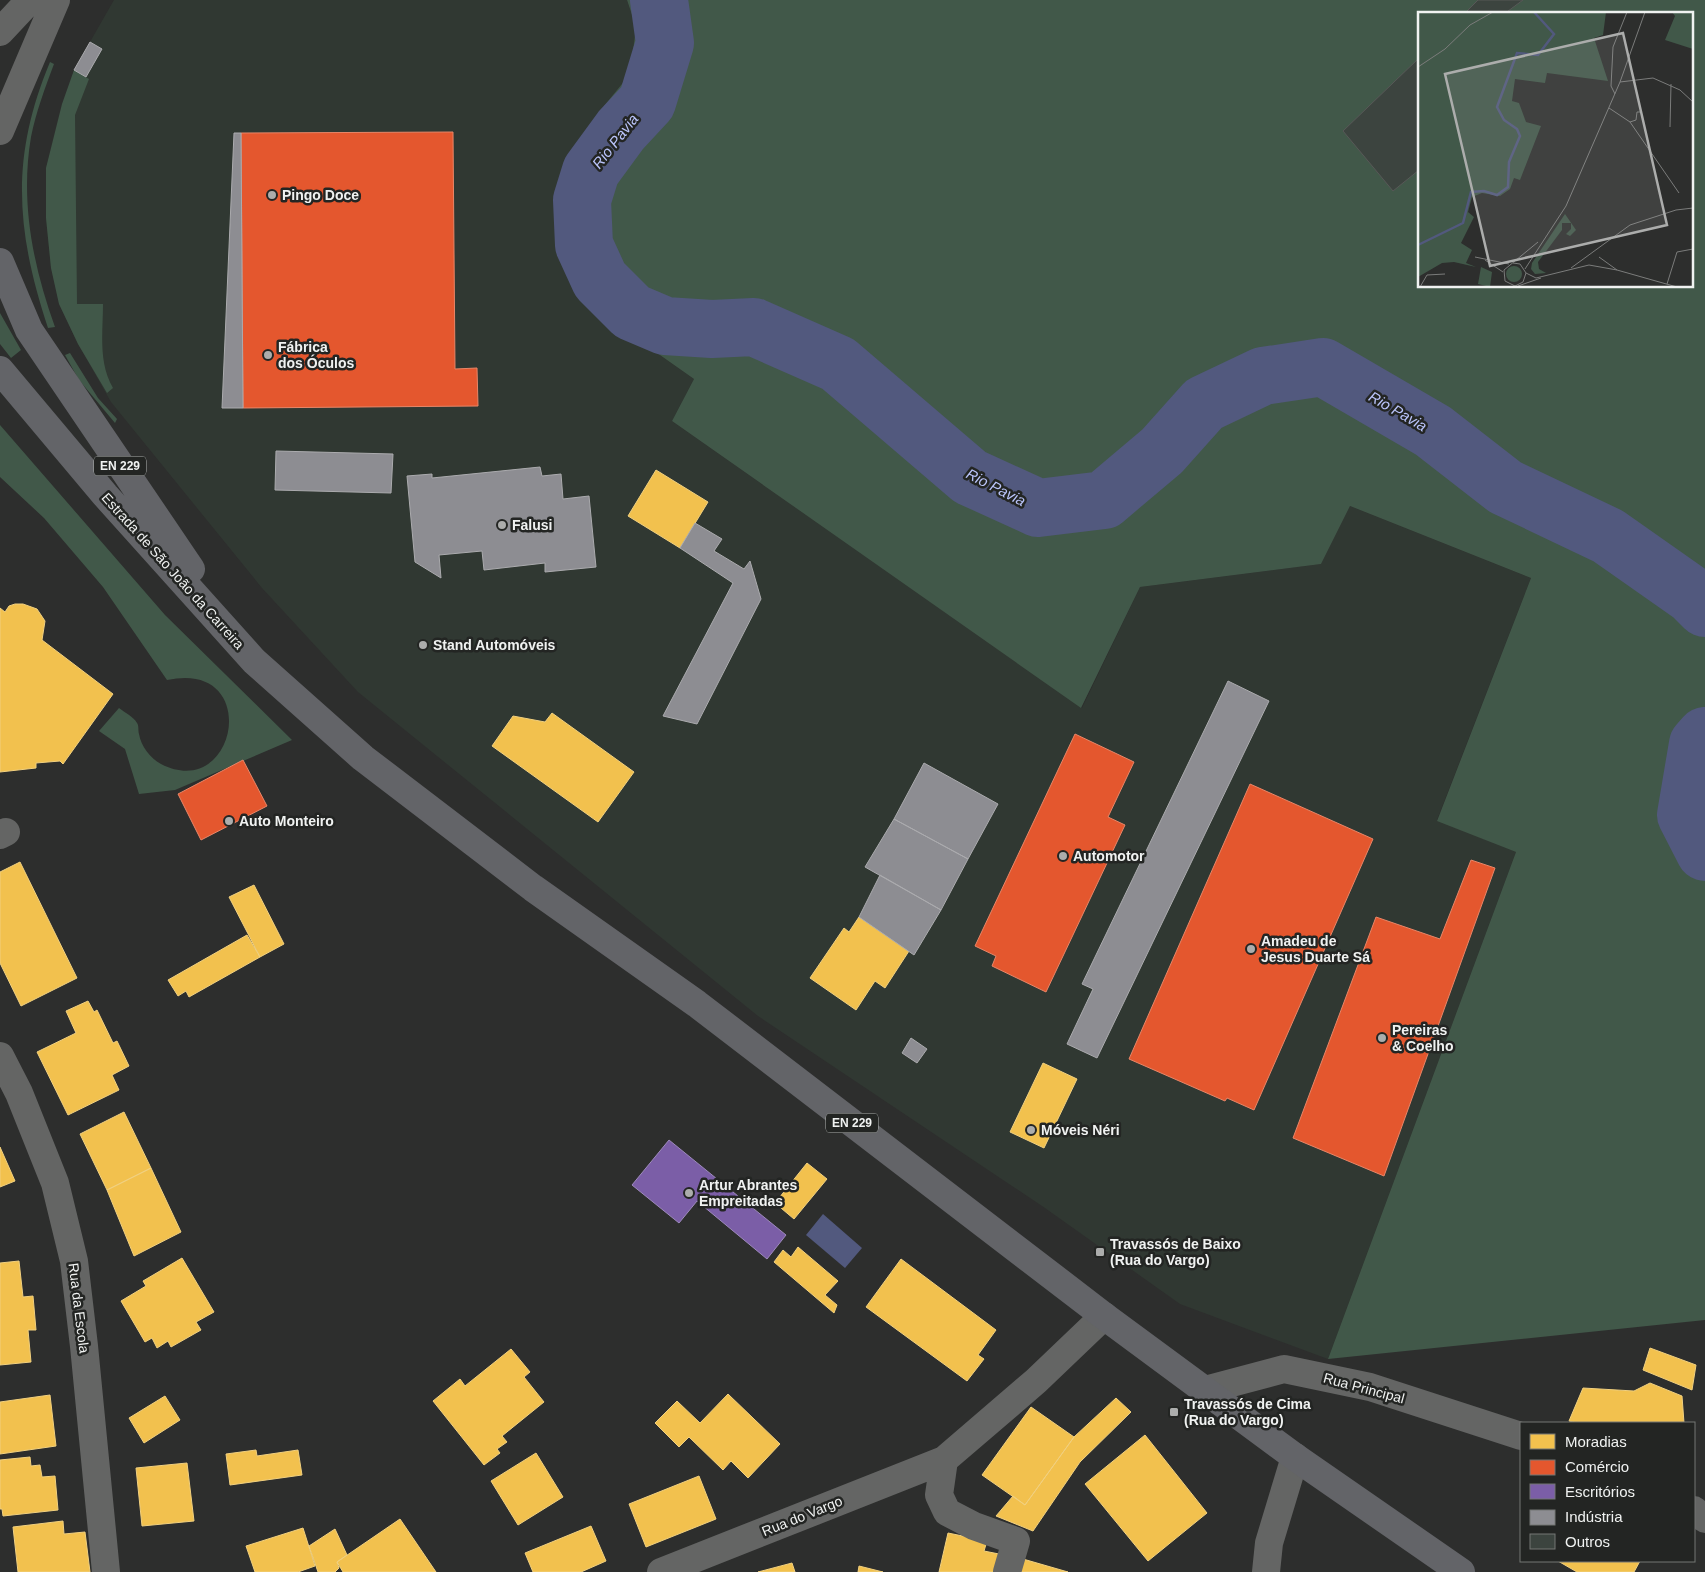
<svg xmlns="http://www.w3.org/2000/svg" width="1705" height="1572" viewBox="0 0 1705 1572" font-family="Arial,sans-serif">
	<rect width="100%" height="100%" fill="#2d2e2d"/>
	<path fill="#303832" d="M 114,0 L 627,0 L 636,27 L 630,74 L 604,106 L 587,156 L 567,196 L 613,322 L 694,379 L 672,421 L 1082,708 L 1140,587 L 1321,564 L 1350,506 L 1531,578 L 1437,820 L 1516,852 L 1328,1359 L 1180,1304 L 1045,1208 L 758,1016 L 358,692 L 262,588 L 111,402 L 78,344 L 59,304 L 51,268 L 46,218 L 46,168 L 74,70 Z"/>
	<path fill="#415849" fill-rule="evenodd" d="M 627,0 L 1705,0 L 1705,1320 L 1328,1359 L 1516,852 L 1437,821 L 1531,578 L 1350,506 L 1321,564 L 1140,587 L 1081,708 L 672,421 L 694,379 L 613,322 L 578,275 L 567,196 L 587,156 L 604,106 L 630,74 L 636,27 ZM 1419,14 L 1691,14 L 1691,286 L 1419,286 Z
		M 50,62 L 54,64 C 45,88 36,112 31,137 C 20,202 33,266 55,327 L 48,328 C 16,231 10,158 50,62 Z
		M 74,70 L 89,79 L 75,115 L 77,304 L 103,304 C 103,333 98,362 113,388 L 107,393 L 78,344 L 59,304 L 51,268 L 46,218 L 46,168 L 62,104 Z
		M 0,313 L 21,350 L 11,358 L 0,344 Z
		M 70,353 L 98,398 L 117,419 L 115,423 L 79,380 L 65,355 Z
		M 0,425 L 165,615 L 292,740 L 175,790 L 139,794 L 125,749 L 99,731 L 119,708 C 124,712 134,717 137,723 C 139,725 138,731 139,734 C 141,746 150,758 161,764 C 237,803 263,659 167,680 L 103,587 L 44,518 L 0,477 Z"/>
	<path fill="#52597e" d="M 823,1214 L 862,1248 L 845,1268 L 806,1235 Z"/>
	<path fill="#f2c14e" stroke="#f1d07f" d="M 656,470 L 708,502 L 680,548 L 628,516 Z
		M 15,604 L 23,604 L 37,609 L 45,621 L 42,640 L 113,694 L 63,764 L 60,761 L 36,763 L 36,768 L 0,772 L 0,608 L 5,612 L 9,606 Z
		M 552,713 L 634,772 L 598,822 L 492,746 L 513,716 L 545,722 Z
		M 20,862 L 77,978 L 21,1006 L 0,963 L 0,872 Z
		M 254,885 L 284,944 L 260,957 L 229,897 Z
		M 859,917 L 909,951 L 885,988 L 875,981 L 856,1010 L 810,978 L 844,928 L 849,932 Z
		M 247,935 L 260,957 L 189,997 L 186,991 L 178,996 L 168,980 Z
		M 88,1001 L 94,1012 L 97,1010 L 113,1043 L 117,1041 L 129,1066 L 112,1075 L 119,1090 L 68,1115 L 37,1052 L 76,1033 L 66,1011 Z
		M 1043,1063 L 1077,1079 L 1044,1148 L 1010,1132 Z
		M 124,1112 L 151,1168 L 107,1190 L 80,1134 Z
		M 0,1147 L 15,1181 L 0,1187 Z
		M 807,1163 L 827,1179 L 794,1219 L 775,1203 Z
		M 151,1168 L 181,1232 L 134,1256 L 107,1190 Z
		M 798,1247 L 838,1281 L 825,1295 L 837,1305 L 834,1313 L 774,1262 L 783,1250 L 791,1257 Z
		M 182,1258 L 214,1312 L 196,1322 L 201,1330 L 171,1347 L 168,1341 L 157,1348 L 152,1338 L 145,1342 L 121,1301 L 146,1286 L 143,1281 Z
		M 901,1259 L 996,1330 L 978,1355 L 984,1359 L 967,1381 L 866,1307 Z
		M 19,1261 L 23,1297 L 33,1296 L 36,1330 L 28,1330 L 31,1362 L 0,1365 L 0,1263 Z
		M 1650,1348 L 1696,1365 L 1692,1390 L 1643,1370 Z
		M 511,1349 L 530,1372 L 524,1377 L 544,1402 L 502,1436 L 507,1442 L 497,1449 L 500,1453 L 484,1465 L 433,1401 L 460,1379 L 465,1386 Z
		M 1650,1383 L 1682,1396 L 1684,1423 L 1577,1423 L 1569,1421 L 1583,1388 L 1634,1391 Z
		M 728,1394 L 780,1444 L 748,1478 L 731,1461 L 723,1470 L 689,1437 L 679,1447 L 655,1423 L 677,1401 L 700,1423 Z
		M 50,1395 L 56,1446 L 0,1454 L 0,1402 Z
		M 165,1396 L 180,1420 L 144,1443 L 129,1418 Z
		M 1116,1398 L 1131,1412 L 1080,1462 L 1033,1531 L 996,1516 L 1013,1496 L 1025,1505 L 1074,1437 Z
		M 1031,1407 L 1074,1437 L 1025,1505 L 982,1475 Z
		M 1145,1435 L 1207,1513 L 1148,1561 L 1085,1484 Z
		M 256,1450 L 257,1456 L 298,1450 L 302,1475 L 230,1485 L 226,1454 Z
		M 536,1453 L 563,1497 L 518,1525 L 491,1481 Z
		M 30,1457 L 31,1466 L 40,1465 L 42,1477 L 55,1476 L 58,1510 L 3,1516 L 2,1509 L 0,1509 L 0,1460 Z
		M 187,1463 L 194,1521 L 142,1526 L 136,1468 Z
		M 699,1476 L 716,1519 L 646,1547 L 629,1504 Z
		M 400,1519 L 436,1572 L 343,1572 L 337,1562 Z
		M 63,1521 L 64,1534 L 85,1532 L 90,1572 L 18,1572 L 13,1527 Z
		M 591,1526 L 606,1561 L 581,1572 L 533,1572 L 525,1553 Z
		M 303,1528 L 315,1566 L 298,1572 L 255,1572 L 246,1546 Z
		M 335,1529 L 347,1555 L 337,1562 L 339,1568 L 335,1572 L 318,1572 L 309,1546 Z
		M 948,1533 L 987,1541 L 984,1551 L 999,1554 L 995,1572 L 939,1572 Z
		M 1023,1559 L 1068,1572 L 1020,1572 Z
		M 1558,1561 L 1640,1561 L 1634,1572 L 1577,1572 Z
		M 792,1563 L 795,1572 L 758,1572 Z
		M 859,1566 L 883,1572 L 858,1572 Z"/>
	<path fill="#e4572e" stroke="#e88668" d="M 453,132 L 455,369 L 477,368 L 478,406 L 243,408 L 241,133 Z
		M 1075,734 L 1134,762 L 1108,817 L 1125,825 L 1046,992 L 992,966 L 996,956 L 975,946 Z
		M 243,760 L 267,806 L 201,840 L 178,794 Z
		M 1250,784 L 1373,839 L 1254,1110 L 1227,1098 L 1225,1101 L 1129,1059 Z
		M 1471,860 L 1495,868 L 1384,1176 L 1293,1138 L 1376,917 L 1440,939 Z"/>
	<path fill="#7b5ea7" stroke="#9e8abd" d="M 669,1140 L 786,1235 L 767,1259 L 697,1201 L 679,1223 L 632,1185 Z"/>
	<path fill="#8d8d92" stroke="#ababae" d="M 90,42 L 102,49 L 86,77 L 74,70 Z
		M 234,133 L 241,133 L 243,408 L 222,408 Z
		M 276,451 L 393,454 L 391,493 L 275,490 Z
		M 540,467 L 542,476 L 561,474 L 563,499 L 589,496 L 596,567 L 545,572 L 545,563 L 484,570 L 482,551 L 439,555 L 441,578 L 415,562 L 407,476 L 432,474 L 432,478 Z
		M 695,523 L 722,539 L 714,551 L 744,569 L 750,561 L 761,599 L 697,724 L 663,716 L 733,583 L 680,548 Z
		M 1228,681 L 1269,701 L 1097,1058 L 1067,1044 L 1093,989 L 1082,984 Z
		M 924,763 L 998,804 L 968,859 L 894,819 Z
		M 894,819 L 968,859 L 941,910 L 865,867 Z
		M 880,875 L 941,910 L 914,955 L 859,917 Z
		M 911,1038 L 927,1049 L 917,1063 L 902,1053 Z"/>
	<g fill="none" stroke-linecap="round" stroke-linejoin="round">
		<path stroke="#52597e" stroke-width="58" d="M 659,0 L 665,43 L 647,102 L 621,130 L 591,171 L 582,200 L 584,245 L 600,280 L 632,312 L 665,326 L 712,329 L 754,327 L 838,364 L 970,477 L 1038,508 L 1104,500 L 1162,451 L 1204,404 L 1263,376 L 1323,367 L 1433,431 L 1505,487 L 1608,536 L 1692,595 L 1705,608
			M 1705,736 L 1698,744 L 1686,815 L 1705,852"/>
	</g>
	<path fill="#3c443f" stroke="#575857" d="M 1478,0 L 1523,0 L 1504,14 L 1464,14 Z
		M 1419,58 L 1419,170 L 1393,191 L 1343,131 Z"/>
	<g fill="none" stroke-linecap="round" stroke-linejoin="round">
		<path stroke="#646564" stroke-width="28" d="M 0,835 L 6,832
			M 1205,1390 L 1284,1369 L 1370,1387 L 1521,1436
			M 1694,1510 L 1705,1519
			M 661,1572 L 944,1460
			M 1007,1572 L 1016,1541 L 974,1526 L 947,1512 L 939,1495 L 944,1460 L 1036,1381 L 1104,1316
			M 1266,1572 L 1269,1543 L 1295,1457"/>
		<path stroke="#646564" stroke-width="28" d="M 0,32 L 30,0
			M 0,131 L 56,0
			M 0,1056 L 19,1093 L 55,1183 L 74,1261 L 84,1346 L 106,1572"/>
		<path stroke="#636468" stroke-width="28" d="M 0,262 L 29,330 L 191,569
			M 0,370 L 105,495 L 254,661 L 363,758 L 533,888 L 697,1004 L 1104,1316 L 1295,1457 L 1461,1572"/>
	</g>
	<g fill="#acadac" stroke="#232523" stroke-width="2">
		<circle cx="272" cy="195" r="5"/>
		<circle cx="268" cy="355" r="5"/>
		<circle cx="502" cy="525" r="5"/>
		<circle cx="423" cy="645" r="5"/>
		<circle cx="229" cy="821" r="5"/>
		<circle cx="1063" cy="856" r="5"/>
		<circle cx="1251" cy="949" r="5"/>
		<circle cx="1382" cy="1038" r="5"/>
		<circle cx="1031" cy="1130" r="5"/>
		<circle cx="689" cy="1193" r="5"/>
		<rect x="1095" y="1247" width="10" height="10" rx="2.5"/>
		<rect x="1169" y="1407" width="10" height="10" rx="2.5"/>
	</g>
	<g text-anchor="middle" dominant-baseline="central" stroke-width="5" stroke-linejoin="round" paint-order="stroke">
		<g fill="#232523" stroke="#b2b4b3" stroke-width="1">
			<rect x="94" y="456.5" width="52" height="19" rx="4"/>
			<rect x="826" y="1113.5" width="52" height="19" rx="4"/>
		</g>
		<g font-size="12" font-weight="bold" fill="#f0f2f1">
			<text x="120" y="466">EN 229</text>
			<text x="852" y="1123">EN 229</text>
		</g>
		<g font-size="14" font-weight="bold" fill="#f0f2f1" stroke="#232523" text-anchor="start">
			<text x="282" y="195">Pingo Doce</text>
			<text x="278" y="347">Fábrica<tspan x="278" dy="16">dos Óculos</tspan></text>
			<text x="512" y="525">Falusi</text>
			<text x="433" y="645">Stand Automóveis</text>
			<text x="239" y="821">Auto Monteiro</text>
			<text x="1073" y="856">Automotor</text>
			<text x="1261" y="941">Amadeu de<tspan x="1261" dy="16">Jesus Duarte Sá</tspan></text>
			<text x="1392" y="1030">Pereiras<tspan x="1392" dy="16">&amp; Coelho</tspan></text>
			<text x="1041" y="1130">Móveis Néri</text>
			<text x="699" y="1185">Artur Abrantes<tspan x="699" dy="16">Empreitadas</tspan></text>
			<text x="1110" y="1244">Travassós de Baixo<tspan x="1110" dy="16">(Rua do Vargo)</tspan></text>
			<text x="1184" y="1404">Travassós de Cima<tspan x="1184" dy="16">(Rua do Vargo)</tspan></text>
		</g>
		<g font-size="14" fill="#f0f2f1" stroke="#232523">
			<text transform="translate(173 571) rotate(48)">Estrada de São João da Carreira</text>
			<text transform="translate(79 1308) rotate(83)">Rua da Escola</text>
			<text transform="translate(1364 1388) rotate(15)">Rua Principal</text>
			<text transform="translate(802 1516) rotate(-22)">Rua do Vargo</text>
		</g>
		<g font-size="15" font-style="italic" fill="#bac4fa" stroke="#232523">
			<text transform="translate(615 141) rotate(-52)">Rio Pavia</text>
			<text transform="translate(1398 411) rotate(30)">Rio Pavia</text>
			<text transform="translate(996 487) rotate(27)">Rio Pavia</text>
		</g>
	</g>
	<g transform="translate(1418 12)">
		<rect width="275" height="275" fill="#2d2e2d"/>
		<path d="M 0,0 L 188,0 L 185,23 L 176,26 L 190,69 L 129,61 L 127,71 L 97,67 L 94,89 L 101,91 L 108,110 L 123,114 L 102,168 L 96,166 L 92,177 L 82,184 L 64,181 L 54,185 L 50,200 L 56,205 L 43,231 L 54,238 L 48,251 L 58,255 L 36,250 L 24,251 L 0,265 ZM 254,0 L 275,0 L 275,37 L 247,28 L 257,4 ZM 147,202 L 158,218 L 152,224 L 148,222 L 153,217 L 153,211 L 144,211 L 144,218 L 120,250 L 121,257 L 128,261 L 117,262 L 113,257 L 114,251 ZM88 262a8 8 0 1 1 16 0a8 8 0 1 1-16 0ZM 63,255 L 74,260 L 72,275 L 60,272 Z" fill="#415849"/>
		<path fill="none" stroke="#52597e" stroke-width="2.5" d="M 0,233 L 45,211 L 53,180 L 66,179 L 79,183 L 90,175 L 91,150 L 102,124 L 99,117 L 86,108 L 79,95 L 99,41 L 120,43 L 136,22 L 116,0"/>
		<path fill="none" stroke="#7b7c7b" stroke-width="1" d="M 0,55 L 27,37 L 52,13 L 75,0M 202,70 L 235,66 L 262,78 L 275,90M 197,82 L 193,74 L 195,35 L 209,0M 191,96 L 212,110 L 218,108 L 219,100 L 224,100M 212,110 L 261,181M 252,115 L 253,72M 57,245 L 91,252M 181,245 L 199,258 L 259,275M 67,248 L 85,260M 95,251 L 102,252 L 108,261 L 105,270 L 97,274 L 87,269 L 86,258 L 120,230M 153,256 L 212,213 L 258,198 L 275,196M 107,257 L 148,194 L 202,70 L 227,0M 108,261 L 118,266 L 171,253 L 199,258M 249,272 L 259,240 L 275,237M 100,274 L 123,266M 2,275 L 9,263 L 27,262"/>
		<path fill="#acadac" fill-opacity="0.15" stroke="#acadac" stroke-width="2.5" d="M 205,21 L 249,213 L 72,254 L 27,62 Z"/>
		<rect width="275" height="275" fill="none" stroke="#f0f2f1" stroke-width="2.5"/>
	</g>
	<rect x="1520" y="1422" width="175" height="140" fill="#232523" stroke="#757775"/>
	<rect x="1530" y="1434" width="25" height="15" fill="#f2c14e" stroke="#757775"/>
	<text x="1565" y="1447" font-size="15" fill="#f0f2f1">Moradias</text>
	<rect x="1530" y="1460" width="25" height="15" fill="#e4572e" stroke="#757775"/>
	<text x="1565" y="1472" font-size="15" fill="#f0f2f1">Comércio</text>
	<rect x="1530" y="1484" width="25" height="15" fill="#7b5ea7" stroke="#757775"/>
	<text x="1565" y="1497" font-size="15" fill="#f0f2f1">Escritórios</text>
	<rect x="1530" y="1510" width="25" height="15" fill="#8d8d92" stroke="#757775"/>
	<text x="1565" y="1522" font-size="15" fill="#f0f2f1">Indústria</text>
	<rect x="1530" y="1534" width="25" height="15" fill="#3c443f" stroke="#757775"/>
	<text x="1565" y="1547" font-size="15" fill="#f0f2f1">Outros</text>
</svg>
